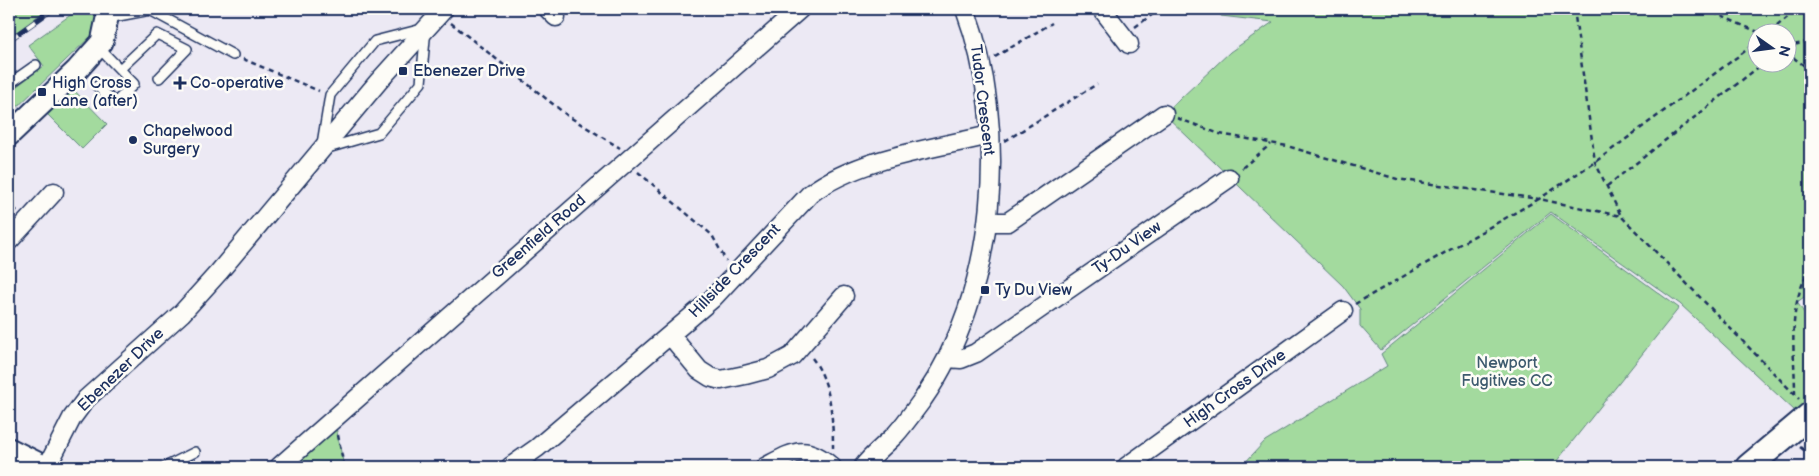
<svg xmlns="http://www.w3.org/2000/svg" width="1819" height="476" viewBox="0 0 1819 476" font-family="'Balsamiq Sans',sans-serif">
	<rect width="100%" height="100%" fill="#ece9f4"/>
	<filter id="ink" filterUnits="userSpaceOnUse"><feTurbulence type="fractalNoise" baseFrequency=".02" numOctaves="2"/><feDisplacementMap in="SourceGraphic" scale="10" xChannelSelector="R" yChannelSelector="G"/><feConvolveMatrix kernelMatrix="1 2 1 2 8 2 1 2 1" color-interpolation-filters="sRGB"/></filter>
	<g filter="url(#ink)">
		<path fill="#a3da9e" stroke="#5f847e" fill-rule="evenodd" d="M 9,9 L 46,9 L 9,40 Z
			M 79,9 L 101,9 L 99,25 L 92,35 L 9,115 L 9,92 L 44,66 L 28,45 Z
			M 1220,9 L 1810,9 L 1810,293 L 1797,302 L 1810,322 L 1810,399 L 1795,411 L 1680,304 L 1551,212 L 1381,350 L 1360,326 L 1360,309 L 1343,286 L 1164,114 L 1230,52 L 1273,22 L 1221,16 ZM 1756,32 L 1786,32 L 1786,62 L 1756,62 Z
			M 65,81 L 107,124 L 82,149 L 40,107 Z
			M 1551,214 L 1679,308 L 1552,467 L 1241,467 L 1265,441 L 1387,366 L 1381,354 Z
			M 334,417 L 344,467 L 279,467 Z"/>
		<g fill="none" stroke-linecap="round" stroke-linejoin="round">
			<defs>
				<path id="service" d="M 108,18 L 150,10 L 233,55
					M 426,28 L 421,83 L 379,133 L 321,150 L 330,95 L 375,41 Z
					M 120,69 L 157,34 L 187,49 L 159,78
					M 9,84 L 36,65
					M 97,86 L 115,103 L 134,84 L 98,47
					M 165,467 L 195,452"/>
				<path id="minor" d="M 548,9 L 556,17
					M 1102,9 L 1129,44
					M 987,222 L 1008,222 L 1164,114
					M 9,241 L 54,192
					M 671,336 L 699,370 L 710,377 L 721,380 L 745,375 L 768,369 L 792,356 L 844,296
					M 947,358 L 961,359 L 976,353 L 1229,178
					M 47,467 L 72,418 L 86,399 L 182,313 L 219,272 L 378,82 L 444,9
					M 279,467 L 800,9
					M 510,467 L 537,448 L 712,299 L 810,194 C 858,158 932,149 990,135
					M 765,467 C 794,452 805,443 832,467
					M 863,467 C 872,455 884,446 895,435 C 905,424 914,411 923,399 C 997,292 1010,129 965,9
					M 1126,467 L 1343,311"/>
				<path id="tertiary" d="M 9,135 L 77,70 L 102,42 L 109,9
					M 9,449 L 45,467"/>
				<path id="secondary" d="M 1748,467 L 1810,415"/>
			</defs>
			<use href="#service" stroke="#1b2f5e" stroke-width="12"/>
			<use href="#minor" stroke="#1b2f5e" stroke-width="21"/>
			<use href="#tertiary" stroke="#1b2f5e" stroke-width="25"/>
			<use href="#secondary" stroke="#1b2f5e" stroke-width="28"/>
			<path stroke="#1b2f5e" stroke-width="2.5" stroke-dasharray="5 4" stroke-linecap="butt" d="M 1574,9 L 1595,162 L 1621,216 L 1799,399
				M 1705,9 L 1758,32
				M 570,12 L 581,9
				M 451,23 L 568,116 L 620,148
				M 1135,27 L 1160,9
				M 1770,32 L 1797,9
				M 1786,47 L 1810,41
				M 1786,52 L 1810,70
				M 995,57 L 1052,23
				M 243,59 L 319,91
				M 1177,118 L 1220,134 L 1287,146 L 1397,179 L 1539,199 L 1595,162 L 1756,43
				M 1005,141 L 1097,84
				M 1242,168 L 1271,144
				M 638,172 L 712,235 L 726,261
				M 1607,186 L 1765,62
				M 9,203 L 17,211
				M 1355,304 L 1539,199 L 1621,216
				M 812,358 C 831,382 833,418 833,448
				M 1795,395 C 1795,350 1786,311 1810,268
				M 338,435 L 344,467
				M 1800,447 L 1810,455"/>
			<use href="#service" stroke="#fdfcf7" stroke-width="9"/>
			<use href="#minor" stroke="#fdfcf7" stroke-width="18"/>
			<use href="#tertiary" stroke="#fdfcf7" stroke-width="21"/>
			<use href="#secondary" stroke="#fdfcf7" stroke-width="24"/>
			<defs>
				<path id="rail" d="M 9,40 L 53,9"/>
			</defs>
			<use href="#rail" stroke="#1b2f5e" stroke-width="5.5"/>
			<use href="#rail" stroke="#fdfcf7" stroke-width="4" stroke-dasharray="11" stroke-linecap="butt"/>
		</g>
	</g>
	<g fill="#1b2f5e" stroke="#fdfcf7" stroke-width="2">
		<rect x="398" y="66" width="10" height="10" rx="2.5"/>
		<path d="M177.5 75.5h5v5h5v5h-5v5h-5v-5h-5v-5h5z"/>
		<rect x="37" y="87" width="10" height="10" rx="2.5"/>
		<circle cx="133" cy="140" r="5"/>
		<rect x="980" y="285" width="10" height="10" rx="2.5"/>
	</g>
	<g text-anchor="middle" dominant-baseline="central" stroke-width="5" stroke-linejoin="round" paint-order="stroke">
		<g font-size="16" fill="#1b2f5e" stroke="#fdfcf7" text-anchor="start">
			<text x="413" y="71">Ebenezer Drive</text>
			<text x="52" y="83">High Cross<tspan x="52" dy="18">Lane (after)</tspan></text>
			<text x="190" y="83">Co-operative</text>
			<text x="143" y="131">Chapelwood<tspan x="143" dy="18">Surgery</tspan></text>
			<text x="995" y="290">Ty Du View</text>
		</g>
		<g font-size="16" fill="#1b2f5e" stroke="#fdfcf7">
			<text transform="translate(982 100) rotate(83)">Tudor Crescent</text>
			<text transform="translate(539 237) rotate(-41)">Greenfield Road</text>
			<text transform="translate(1127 248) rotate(-35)">Ty-Du View</text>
			<text transform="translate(735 271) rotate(-46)">Hillside Crescent</text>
			<text transform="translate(121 370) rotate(-44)">Ebenezer Drive</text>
			<text transform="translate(1235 389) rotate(-36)">High Cross Drive</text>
		</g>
		<g font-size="16" fill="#3d5a6e" stroke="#fdfcf7">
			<text x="1507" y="363">Newport<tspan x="1507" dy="18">Fugitives CC</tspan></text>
		</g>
	</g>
	<rect width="1819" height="476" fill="none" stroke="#fdfcf7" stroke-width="30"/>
	<rect x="15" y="15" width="1789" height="446" fill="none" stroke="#1b2f5e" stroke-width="2" filter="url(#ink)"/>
	<g transform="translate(1772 48) rotate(104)"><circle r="24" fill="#fdfcf7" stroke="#a3aaba"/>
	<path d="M0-4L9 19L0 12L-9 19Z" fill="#1b2f5e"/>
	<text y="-8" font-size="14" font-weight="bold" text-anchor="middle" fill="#1b2f5e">N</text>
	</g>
</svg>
